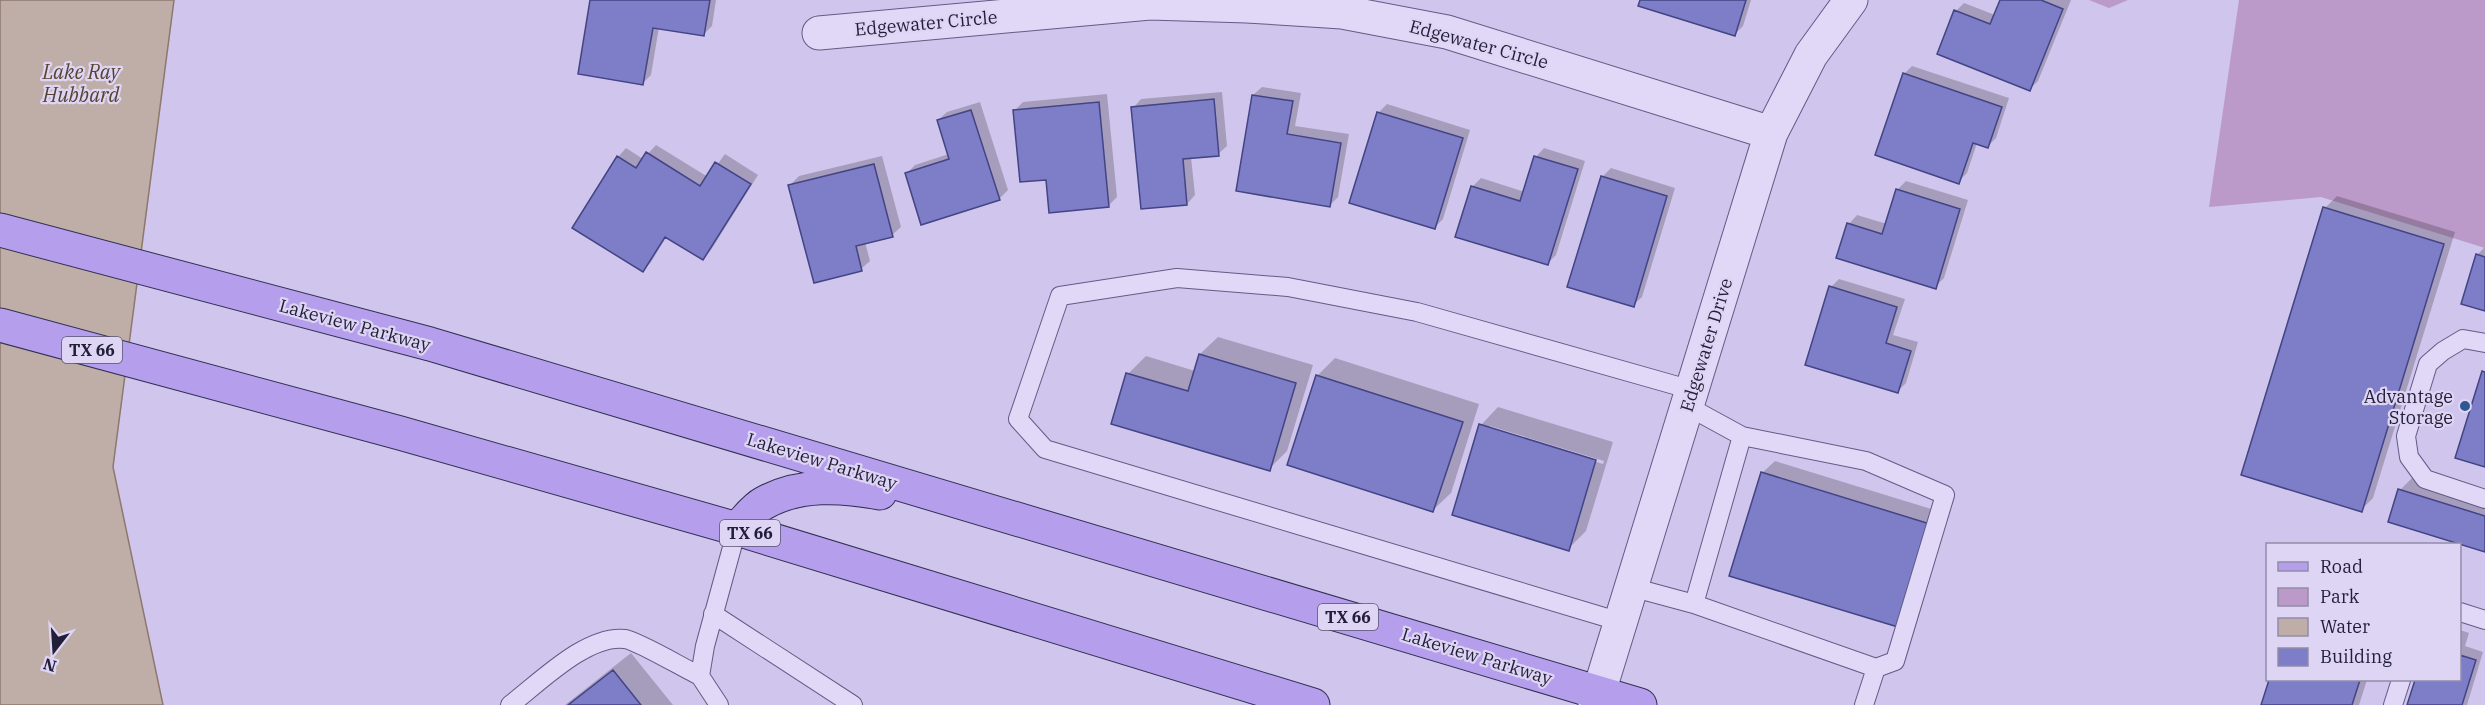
<svg xmlns="http://www.w3.org/2000/svg" width="2485" height="705" viewBox="0 0 2485 705" font-family="'IBM Plex Serif',serif">
	<rect width="100%" height="100%" fill="#d0c5ec"/>
	<path fill="#bb9ac9" d="M 2089,0 L 2128,0 L 2109,8 Z
		M 2239,0 L 2485,0 L 2485,248 L 2321,197 L 2209,207 Z"/>
	<path fill="#bfaea7" stroke="#8d786e" stroke-width="1.5" d="M 0,0 L 174,0 L 113,467 L 163,705 L 0,705 Z"/>
	<path fill="#0003" fill-rule="evenodd" d="M 592,0 L 716,0 L 712,26 L 704,34 L 659,27 L 651,75 L 643,83 Z
		M 1642,0 L 1751,0 L 1743,26 L 1735,34 Z
		M 2001,0 L 2071,0 L 2038,81 L 2029,90 L 1956,11 L 1964,3 L 1995,15 Z
		M 1912,66 L 2009,98 L 1996,138 L 1988,146 L 1977,143 L 1967,173 L 1958,182 L 1904,74 Z
		M 1262,87 L 1301,93 L 1295,126 L 1349,134 L 1338,197 L 1330,205 L 1253,95 Z
		M 1222,92 L 1227,146 L 1218,154 L 1191,157 L 1195,195 L 1187,204 L 1133,108 L 1141,99 Z
		M 1107,94 L 1117,197 L 1108,206 L 1048,179 L 1014,111 L 1023,102 Z
		M 980,102 L 1008,190 L 999,199 L 907,173 L 915,165 L 949,154 L 938,120 L 947,112 Z
		M 1387,104 L 1470,130 L 1443,219 L 1434,228 L 1378,113 Z
		M 656,145 L 708,177 L 725,154 L 758,175 L 711,250 L 703,259 L 667,236 L 651,262 L 643,271 L 618,157 L 626,148 L 643,159 Z
		M 1544,148 L 1585,161 L 1556,255 L 1548,263 L 1472,187 L 1481,178 L 1525,192 L 1536,157 Z
		M 882,156 L 901,227 L 892,235 L 865,242 L 870,261 L 861,269 L 790,185 L 799,176 Z
		M 1611,168 L 1675,188 L 1642,297 L 1633,305 L 1602,177 Z
		M 1906,181 L 1968,200 L 1944,278 L 1935,287 L 1849,224 L 1857,215 L 1887,224 L 1897,190 Z
		M 2337,196 L 2455,232 L 2373,498 L 2361,510 L 2325,208 Z
		M 2485,247 L 2485,310 L 2477,255 Z
		M 1839,279 L 1905,299 L 1893,335 L 1918,342 L 1906,383 L 1897,392 L 1831,287 Z
		M 1218,337 L 1313,365 L 1287,451 L 1269,469 L 1128,374 L 1146,356 L 1195,371 L 1200,354 Z
		M 1335,358 L 1479,404 L 1451,493 L 1433,510 L 1317,376 Z
		M 1498,407 L 1613,442 L 1586,531 L 1568,549 L 1481,425 ZM 1490,426 L 1604,461 L 1603,464 L 1490,429 Z
		M 1775,461 L 1941,512 L 1898,626 L 1762,473 Z
		M 2412,478 L 2485,500 L 2485,550 L 2400,490 Z
		M 2460,630 L 2469,633 L 2465,646 L 2483,652 L 2467,705 L 2408,705 L 2416,680 L 2460,680 Z
		M 631,653 L 673,705 L 565,705 Z
		M 2271,680 L 2367,680 L 2359,705 L 2263,705 Z"/>
	<path fill="#7d7dc8" stroke="#434484" stroke-width="1.5" d="M 590,0 L 710,0 L 704,36 L 653,28 L 643,85 L 578,74 Z
		M 1640,0 L 1746,0 L 1735,36 L 1638,6 Z
		M 2000,0 L 2041,0 L 2063,9 L 2030,91 L 1937,54 L 1954,10 L 1990,24 Z
		M 1903,73 L 2002,107 L 1988,148 L 1973,143 L 1959,184 L 1875,155 Z
		M 1252,95 L 1293,101 L 1287,134 L 1341,143 L 1330,207 L 1236,191 Z
		M 1214,99 L 1219,156 L 1183,159 L 1187,205 L 1141,209 L 1131,107 Z
		M 1099,102 L 1109,207 L 1049,213 L 1046,180 L 1020,182 L 1013,110 Z
		M 971,110 L 1000,200 L 921,225 L 905,173 L 949,159 L 937,120 Z
		M 1377,112 L 1463,138 L 1435,229 L 1349,203 Z
		M 646,152 L 700,186 L 715,162 L 751,184 L 703,260 L 665,237 L 643,272 L 572,228 L 617,156 L 636,168 Z
		M 1534,156 L 1578,169 L 1548,265 L 1455,237 L 1471,186 L 1520,201 Z
		M 874,164 L 893,237 L 856,246 L 862,271 L 814,283 L 788,185 Z
		M 1601,176 L 1667,196 L 1634,307 L 1567,287 Z
		M 1896,189 L 1960,209 L 1936,289 L 1836,258 L 1847,223 L 1882,234 Z
		M 2323,207 L 2444,244 L 2362,512 L 2241,475 Z
		M 2476,254 L 2485,257 L 2485,311 L 2461,304 Z
		M 1829,286 L 1897,307 L 1886,343 L 1911,351 L 1898,393 L 1805,365 Z
		M 1199,354 L 1296,383 L 1270,471 L 1111,424 L 1126,373 L 1188,391 Z
		M 2482,371 L 2485,372 L 2485,467 L 2455,458 Z
		M 1316,375 L 1463,422 L 1433,512 L 1287,465 Z
		M 1479,424 L 1596,460 L 1569,551 L 1452,515 Z
		M 1761,472 L 1930,524 L 1898,627 L 1729,576 Z
		M 2398,489 L 2485,516 L 2485,552 L 2388,522 Z
		M 2460,655 L 2476,660 L 2462,705 L 2407,705 L 2415,680 L 2460,680 Z
		M 613,670 L 641,705 L 568,705 Z
		M 2269,680 L 2360,680 L 2352,705 L 2261,705 Z"/>
	<g fill="none" stroke-linecap="round" stroke-linejoin="round">
		<defs>
			<path id="service" d="M 2485,343 L 2463,339 L 2443,351 L 2428,364 L 2406,436 L 2409,457 L 2425,479 L 2485,499
				M 1742,436 L 1866,461 L 1945,495 L 1895,661 L 1876,668
				M 1631,587 L 1694,604 L 1742,436 L 1687,406
				M 1694,604 L 1876,668 L 1864,705
				M 2460,612 L 2485,620
				M 713,614 L 853,705
				M 1621,622 L 1045,449 L 1018,419 L 1060,296 L 1177,278 L 1288,287 L 1417,312 L 1692,390
				M 510,705 C 539,683 587,634 625,639 C 638,641 685,669 700,676
				M 719,705 L 700,676 L 705,646 L 737,529
				M 2393,705 L 2401,680"/>
			<path id="minor" d="M 819,33 L 1150,3 L 1247,6 L 1342,12 L 1447,32 L 1771,133
				M 1595,705 L 1771,133 L 1811,55 L 1851,0"/>
			<path id="primary" d="M 0,230 L 430,344 L 1640,705
				M 0,325 L 400,433 L 737,529 L 1313,705
				M 737,529 C 745,521 754,508 764,503 C 799,483 842,486 880,493"/>
		</defs>
		<use href="#service" stroke="#615c86" stroke-width="20"/>
		<use href="#minor" stroke="#615c86" stroke-width="35"/>
		<use href="#primary" stroke="#323054" stroke-width="35"/>
		<use href="#service" stroke="#e1d8f7" stroke-width="18"/>
		<use href="#minor" stroke="#e1d8f7" stroke-width="33"/>
		<use href="#primary" stroke="#b59fed" stroke-width="33"/>
	</g>
	<circle fill="#2f5892" stroke="#ded4f4" stroke-width="2" cx="2465" cy="406" r="6"/>
	<g text-anchor="middle" dominant-baseline="central" stroke-width="4.5" stroke-linejoin="round" paint-order="stroke">
		<g fill="#ded4f4" stroke="#5a5570" stroke-width="1.5">
			<rect x="62" y="337" width="60" height="26" rx="4.5"/>
			<rect x="720" y="520" width="60" height="26" rx="4.5"/>
			<rect x="1318" y="604" width="60" height="26" rx="4.5"/>
		</g>
		<g font-size="16" font-weight="bold" fill="#211f37">
			<text x="92" y="350">TX 66</text>
			<text x="750" y="533">TX 66</text>
			<text x="1348" y="617">TX 66</text>
		</g>
		<g font-size="18" fill="#211f37" stroke="#ded4f4">
			<text transform="translate(926 23) rotate(-5)">Edgewater Circle</text>
			<text transform="translate(1479 44) rotate(15)">Edgewater Circle</text>
			<text transform="translate(355 325) rotate(15)">Lakeview Parkway</text>
			<text transform="translate(1706 345) rotate(-73)">Edgewater Drive</text>
			<text transform="translate(822 461) rotate(17)">Lakeview Parkway</text>
			<text transform="translate(1477 656) rotate(17)">Lakeview Parkway</text>
		</g>
		<g font-size="18" fill="#211f37" stroke="#ded4f4" text-anchor="end">
			<text x="2453" y="396">Advantage<tspan x="2453" dy="21">Storage</tspan></text>
		</g>
		<g font-size="20" font-style="italic" fill="#56432f" stroke="#ded4f4">
			<text x="81" y="71">Lake Ray<tspan x="81" dy="23">Hubbard</tspan></text>
		</g>
	</g>
	<rect x="2266" y="543" width="195" height="138" fill="#ded4f4" stroke="#928ca8" stroke-width="1.5"/>
	<rect x="2278" y="562" width="30" height="9" fill="#b59fed" stroke="#928ca8" stroke-width="1.5"/>
	<text x="2320" y="573" font-size="18" fill="#211f37">Road</text>
	<rect x="2278" y="588" width="30" height="18" fill="#bb9ac9" stroke="#928ca8" stroke-width="1.5"/>
	<text x="2320" y="603" font-size="18" fill="#211f37">Park</text>
	<rect x="2278" y="618" width="30" height="18" fill="#bfaea7" stroke="#928ca8" stroke-width="1.5"/>
	<text x="2320" y="633" font-size="18" fill="#211f37">Water</text>
	<rect x="2278" y="648" width="30" height="18" fill="#7d7dc8" stroke="#928ca8" stroke-width="1.5"/>
	<text x="2320" y="663" font-size="18" fill="#211f37">Building</text>
	<g transform="translate(54 651) rotate(197)" stroke="#ded4f4" stroke-width="4.5" paint-order="stroke">
	<path d="M0-4.5L10 22L0 15L-10 22Z" fill="#211f37"/>
	<text y="-9" font-size="16" font-weight="bold" text-anchor="middle" fill="#211f37">N</text>
	</g>
</svg>
